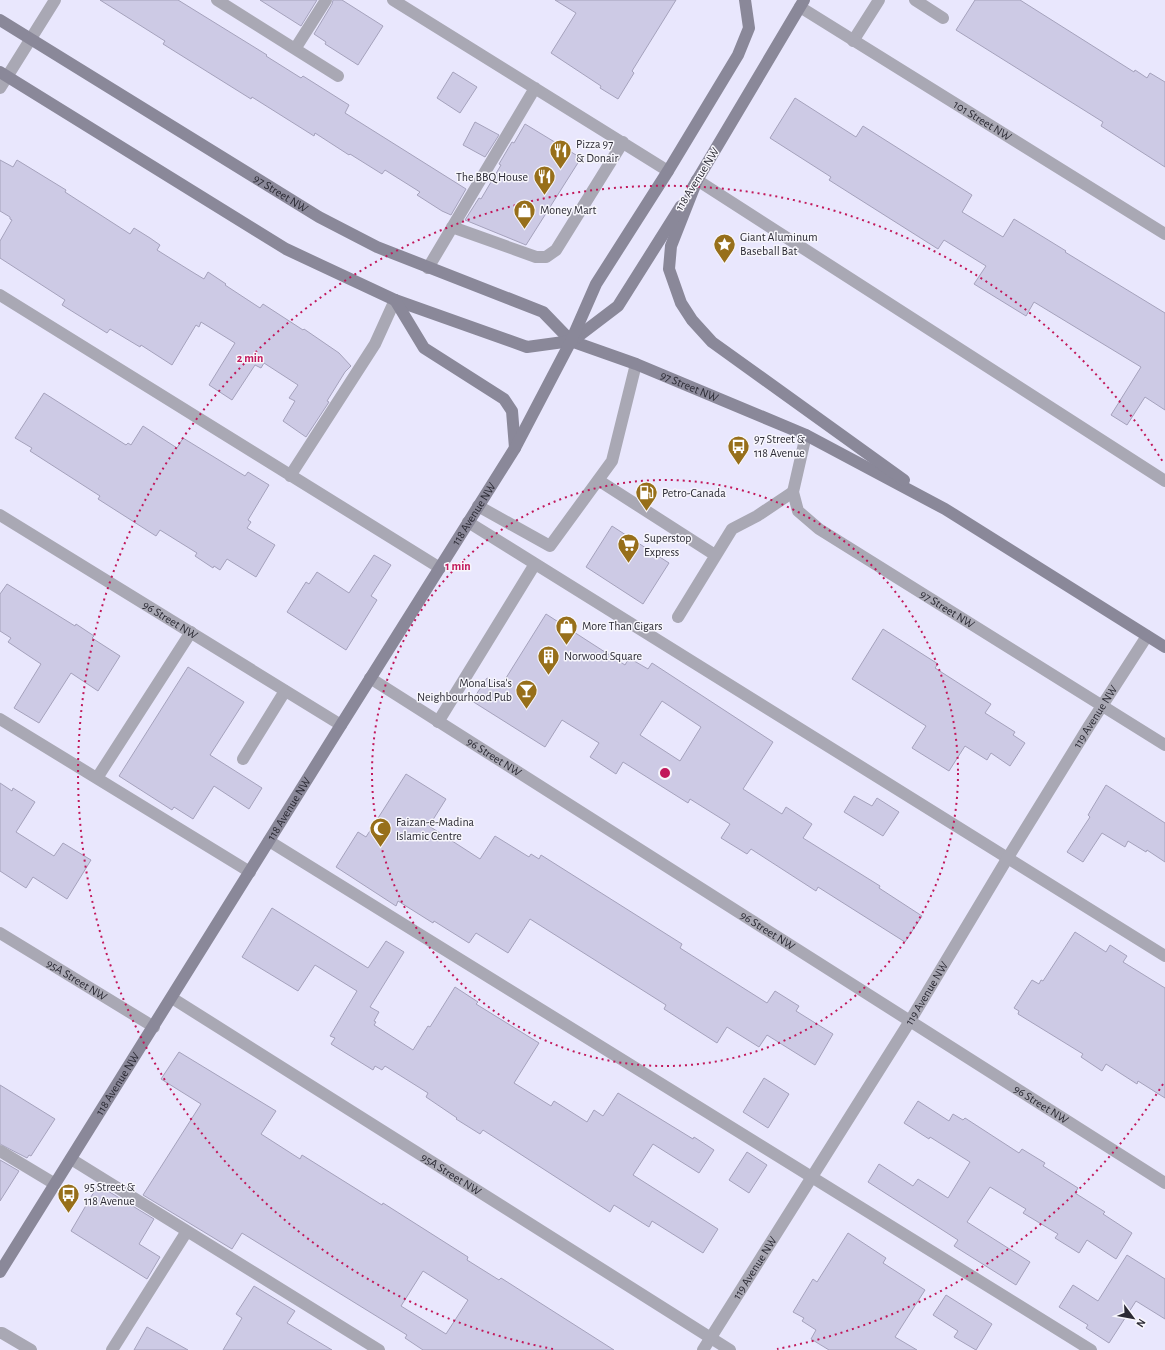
<svg xmlns="http://www.w3.org/2000/svg" width="1165" height="1350" viewBox="0 0 1165 1350" font-family="'Alegreya Sans',sans-serif">
	<rect width="100%" height="100%" fill="#e9e7fd"/>
	<path fill="#cdcae5" stroke="#a5a2bc" fill-rule="evenodd" d="M 100,0 L 178,0 L 267,55 L 266,56 L 301,78 L 303,76 L 349,105 L 345,113 L 466,189 L 451,215 L 442,211 L 417,195 L 420,192 L 385,170 L 382,174 L 350,154 L 349,155 L 315,133 L 314,136 L 252,97 L 251,99 L 163,44 L 165,41 Z
		M 260,0 L 317,0 L 301,26 Z
		M 333,0 L 342,0 L 383,26 L 358,65 L 325,44 L 326,42 L 314,34 L 332,4 Z
		M 555,0 L 676,0 L 632,71 L 634,73 L 618,99 L 600,88 L 601,86 L 551,53 L 576,13 Z
		M 975,0 L 1020,0 L 1134,72 L 1135,70 L 1147,78 L 1150,73 L 1165,82 L 1165,167 L 1101,126 L 1103,122 L 956,30 Z
		M 453,72 L 477,87 L 460,113 L 437,98 Z
		M 795,98 L 856,137 L 863,126 L 972,195 L 962,212 L 1003,237 L 1014,219 L 1066,251 L 1065,252 L 1165,313 L 1165,410 L 1145,397 L 1127,425 L 1111,415 L 1141,367 L 1034,302 L 1026,316 L 974,284 L 986,266 L 944,240 L 938,249 L 829,180 L 831,177 L 770,138 Z
		M 475,122 L 499,135 L 485,157 L 463,145 Z
		M 525,124 L 581,158 L 526,245 L 465,220 L 479,198 L 481,199 L 501,165 L 499,164 L 512,142 L 514,143 Z
		M 0,160 L 13,167 L 17,160 L 66,190 L 65,192 L 130,234 L 134,228 L 150,238 L 160,245 L 157,250 L 194,273 L 204,279 L 208,272 L 226,284 L 225,285 L 260,308 L 263,304 L 303,330 L 304,329 L 339,353 L 351,366 L 345,372 L 327,401 L 329,402 L 306,437 L 283,421 L 295,401 L 289,398 L 298,385 L 264,363 L 261,368 L 255,365 L 232,400 L 209,385 L 235,343 L 201,322 L 199,327 L 196,325 L 172,365 L 141,345 L 140,347 L 110,329 L 107,333 L 62,305 L 65,300 L 0,258 L 0,241 L 12,220 L 10,219 L 10,217 L 0,211 Z
		M 44,393 L 126,445 L 128,443 L 131,445 L 143,426 L 177,448 L 183,438 L 245,476 L 248,472 L 269,485 L 248,520 L 251,522 L 247,528 L 275,545 L 256,577 L 227,559 L 220,570 L 214,566 L 213,568 L 195,556 L 197,553 L 160,530 L 156,536 L 98,499 L 100,496 L 30,451 L 32,448 L 15,438 Z
		M 612,526 L 669,563 L 643,604 L 586,567 Z
		M 374,555 L 391,565 L 371,596 L 377,600 L 346,650 L 287,612 L 306,582 L 309,584 L 317,572 L 349,593 Z
		M 7,584 L 75,626 L 76,624 L 94,636 L 92,638 L 120,656 L 98,691 L 71,673 L 39,723 L 14,708 L 41,664 L 8,642 L 11,638 L 0,631 L 0,594 Z
		M 546,614 L 625,665 L 629,658 L 648,669 L 652,663 L 773,742 L 743,789 L 782,814 L 786,807 L 812,824 L 803,838 L 880,886 L 879,888 L 922,916 L 905,942 L 859,913 L 818,887 L 816,891 L 751,849 L 747,854 L 721,838 L 730,824 L 690,799 L 688,803 L 623,762 L 616,774 L 590,757 L 599,743 L 562,720 L 545,747 L 472,701 L 487,678 L 501,686 ZM 662,701 L 701,727 L 680,761 L 640,735 Z
		M 883,629 L 938,664 L 935,668 L 991,704 L 985,713 L 1015,732 L 1013,735 L 1025,743 L 1010,766 L 991,753 L 987,760 L 965,746 L 949,771 L 912,748 L 926,726 L 852,679 Z
		M 188,667 L 244,702 L 210,755 L 262,788 L 249,809 L 214,786 L 193,819 L 174,807 L 172,810 L 119,776 Z
		M 406,774 L 446,799 L 429,826 L 480,859 L 495,836 L 529,857 L 531,854 L 539,859 L 541,855 L 682,944 L 680,948 L 767,1003 L 775,991 L 799,1006 L 796,1011 L 833,1034 L 815,1065 L 767,1035 L 759,1047 L 727,1027 L 717,1043 L 664,1009 L 666,1005 L 530,919 L 508,953 L 476,933 L 469,943 L 434,921 L 433,923 L 398,901 L 396,906 L 336,867 L 358,832 L 366,837 Z
		M 0,783 L 12,791 L 13,788 L 35,802 L 16,832 L 54,856 L 63,843 L 91,860 L 67,899 L 33,877 L 26,888 L 0,871 Z
		M 1106,785 L 1165,823 L 1165,862 L 1147,850 L 1146,852 L 1128,841 L 1125,847 L 1102,833 L 1083,862 L 1067,852 L 1090,817 L 1088,815 Z
		M 854,796 L 872,806 L 877,798 L 899,812 L 883,836 L 844,812 Z
		M 272,908 L 368,968 L 386,941 L 404,952 L 370,1007 L 379,1012 L 374,1021 L 376,1022 L 374,1025 L 413,1050 L 428,1026 L 430,1027 L 455,987 L 478,1002 L 476,1004 L 539,1043 L 514,1083 L 551,1106 L 554,1101 L 587,1122 L 594,1110 L 603,1116 L 618,1093 L 693,1139 L 694,1137 L 714,1150 L 699,1173 L 653,1144 L 633,1175 L 718,1229 L 703,1253 L 652,1221 L 649,1227 L 614,1205 L 610,1212 L 483,1130 L 480,1134 L 456,1119 L 457,1118 L 426,1097 L 428,1093 L 385,1066 L 382,1070 L 375,1066 L 373,1070 L 331,1044 L 335,1038 L 330,1036 L 357,991 L 315,965 L 298,991 L 242,957 Z
		M 1075,932 L 1106,952 L 1110,945 L 1127,956 L 1123,962 L 1165,988 L 1165,1098 L 1138,1081 L 1137,1084 L 1106,1064 L 1102,1071 L 1081,1057 L 1083,1054 L 1018,1014 L 1019,1011 L 1014,1008 L 1032,980 L 1039,984 L 1041,980 L 1043,981 Z
		M 179,1052 L 276,1111 L 261,1134 L 300,1159 L 302,1155 L 382,1205 L 383,1203 L 468,1257 L 467,1260 L 499,1280 L 501,1278 L 614,1350 L 423,1350 L 405,1338 L 407,1335 L 242,1233 L 232,1249 L 143,1195 L 201,1104 L 161,1079 ZM 423,1271 L 468,1300 L 446,1334 L 401,1306 Z
		M 764,1078 L 789,1094 L 768,1128 L 743,1112 Z
		M 0,1085 L 55,1119 L 31,1156 L 29,1155 L 27,1158 L 0,1144 Z
		M 918,1101 L 949,1121 L 953,1114 L 963,1120 L 965,1118 L 1019,1153 L 1022,1149 L 1045,1163 L 1043,1166 L 1078,1188 L 1075,1193 L 1105,1212 L 1103,1214 L 1132,1233 L 1116,1259 L 1087,1240 L 1079,1253 L 1055,1238 L 1058,1234 L 1023,1213 L 1026,1209 L 990,1187 L 967,1222 L 1030,1262 L 1016,1285 L 954,1246 L 958,1240 L 868,1182 L 879,1164 L 913,1186 L 918,1179 L 948,1198 L 970,1162 L 930,1137 L 929,1139 L 904,1123 Z
		M 747,1152 L 767,1165 L 749,1193 L 729,1180 Z
		M 0,1160 L 19,1171 L 0,1201 Z
		M 98,1185 L 154,1219 L 139,1244 L 160,1257 L 147,1279 L 71,1231 Z
		M 848,1233 L 886,1258 L 883,1263 L 925,1290 L 895,1337 L 917,1350 L 829,1350 L 811,1339 L 816,1330 L 802,1321 L 804,1318 L 793,1312 L 813,1279 L 817,1282 Z
		M 1127,1255 L 1165,1279 L 1165,1319 L 1136,1301 L 1109,1343 L 1086,1328 L 1088,1325 L 1059,1307 L 1073,1285 L 1098,1301 Z
		M 254,1286 L 295,1311 L 287,1323 L 332,1350 L 223,1350 L 242,1318 L 236,1314 Z
		M 946,1295 L 992,1324 L 976,1350 L 954,1337 L 958,1331 L 933,1315 Z
		M 147,1327 L 188,1350 L 134,1350 Z"/>
	<g fill="none" stroke-linecap="round" stroke-linejoin="round">
		<path stroke="#a9a8b4" stroke-width="12" d="M 217,0 L 295,49
			M 326,0 L 295,49 L 338,76
			M 393,0 L 668,171
			M 915,0 L 943,18
			M 853,41 L 879,0
			M 697,180 L 1165,481
			M 452,227 L 536,257 L 546,257 L 556,250 L 623,142
			M 428,268 L 535,88
			M 0,295 L 440,568
			M 290,476 L 375,344 L 395,300
			M 598,480 L 715,555
			M 478,506 L 550,546 L 612,461 L 636,364
			M 468,522 L 1165,956
			M 678,617 L 732,529 L 757,516 L 793,492
			M 0,719 L 250,872
			M 438,722 L 535,564
			M 243,759 L 285,691
			M 97,778 L 191,632
			M 269,841 L 1091,1350
			M 0,1151 L 55,1184
			M 71,1159 L 379,1350
			M 112,1350 L 187,1231"/>
		<g stroke="#a9a8b4" stroke-width="12">
			<path id="s1" d="M 800,7 L 1165,234"/>
			<path d="M 0,88 L 55,0"/>
			<path id="s2" d="M 806,435 L 793,492 L 798,511 L 819,529 L 1165,745"/>
			<path id="s3" d="M 0,515 L 341,725"/>
			<path id="s4" d="M 370,678 L 1165,1183"/>
			<path id="s5" d="M 0,933 L 154,1027"/>
			<path id="s6" d="M 172,998 L 730,1350"/>
			<path d="M 0,1333 L 2,1333 L 31,1350"/>
			<path id="s7" d="M 703,1350 L 910,1021 L 1007,859 L 1089,726 L 1147,636"/>
		</g>
		<g stroke="#8a8899" stroke-width="12">
			<path id="s8" d="M 0,20 L 319,217 L 377,247 L 543,312 L 571,341"/>
			<path id="s9" d="M 0,72 L 286,249 L 395,300 L 527,347 L 571,341 L 636,364 L 806,435 L 945,509 L 1165,647"/>
			<path d="M 697,180 L 671,246 L 669,269 L 681,303 L 692,320 L 712,342 L 904,480"/>
			<path d="M 693,187 L 804,0"/>
			<path d="M 395,300 L 424,348 L 504,399 L 512,411 L 515,448"/>
			<path d="M 572,341 L 618,306 L 681,206"/>
			<path id="s10" d="M 0,1272 L 341,725 L 515,448 L 571,341 L 596,284 L 668,171 L 738,55 L 749,28 L 745,0"/>
		</g>
	</g>
	<g fill="none" stroke="#c2185b" stroke-width="2" stroke-dasharray="2 4">
		<circle cx="665" cy="773" r="293"/>
		<path d="M1163 1084A587 587 0 0 1 777 1349M553 1349A587 587 0 1 1 1163 462"/>
	</g>
	<defs>
		<symbol id="restaurant-pin" viewBox="-11 -11 22 30"><path d="M0 17L-7.5 6A9.5 9.5 0 1 1 7.5 6Z" fill="#976f1a" stroke="#f7f6fc"/><path d="M-5-6h1v4h1v-4h1v4h1v-4h1v5L-1.5 .5V6h-2V.5L-5-1ZM5-6V6H3V1.5H1.5Q1.5-4 5-6Z" fill="#fff"/></symbol>
		<symbol id="shop-pin" viewBox="-11 -11 22 30"><path d="M0 17L-7.5 6A9.5 9.5 0 1 1 7.5 6Z" fill="#976f1a" stroke="#f7f6fc"/><path d="M-5-2.5h2.3a2.7 3.5 0 0 1 5.4 0H5L5.5 6h-11ZM-1.5-2.5h3a1.5 2.3 0 0 0-3 0Z" fill="#fff"/></symbol>
		<symbol id="sight-pin" viewBox="-11 -11 22 30"><path d="M0 17L-7.5 6A9.5 9.5 0 1 1 7.5 6Z" fill="#976f1a" stroke="#f7f6fc"/><path d="M0-6L1.8-2.2L6-1.7L2.9 1.2L3.7 5.4L0 3.3L-3.7 5.4L-2.9 1.2L-6-1.7L-1.8-2.2Z" fill="#fff"/></symbol>
		<symbol id="bus-pin" viewBox="-11 -11 22 30"><path d="M0 17L-7.5 6A9.5 9.5 0 1 1 7.5 6Z" fill="#976f1a" stroke="#f7f6fc"/><path d="M-5-6H5V4H4V6H2V4H-2V6H-4V4H-5ZM-3.5-4V0h7V-4ZM-3.5 1.2v1.5H-2V1.2ZM2 1.2v1.5H3.5V1.2Z" fill="#fff"/></symbol>
		<symbol id="fuel-pin" viewBox="-11 -11 22 30"><path d="M0 17L-7.5 6A9.5 9.5 0 1 1 7.5 6Z" fill="#976f1a" stroke="#f7f6fc"/><path d="M-5.5-6h7V0h2V4h1.3V-2.5L3-4.5l.8-.8L6-3V5H2.5V1h-1V6h-7ZM-4.2-4.7v3.2H.2V-4.7Z" fill="#fff"/></symbol>
		<symbol id="supermarket-pin" viewBox="-11 -11 22 30"><path d="M0 17L-7.5 6A9.5 9.5 0 1 1 7.5 6Z" fill="#976f1a" stroke="#f7f6fc"/><path d="M-6-5.5h2.5l.6 2H6L4.5 2H-2.5L-4.4-4H-6ZM-1.5 3.2a1.3 1.3 0 1 0 .1 0ZM3 3.2a1.3 1.3 0 1 0 .1 0Z" fill="#fff"/></symbol>
		<symbol id="building-pin" viewBox="-11 -11 22 30"><path d="M0 17L-7.5 6A9.5 9.5 0 1 1 7.5 6Z" fill="#976f1a" stroke="#f7f6fc"/><path d="M-4-6H4V6H1V3H-1V6H-4ZM-2.5-4.3h1.7v1.8h-1.7ZM.8-4.3h1.7v1.8H.8ZM-2.5-1h1.7V.8h-1.7ZM.8-1h1.7V.8H.8Z" fill="#fff"/></symbol>
		<symbol id="bar-pin" viewBox="-11 -11 22 30"><path d="M0 17L-7.5 6A9.5 9.5 0 1 1 7.5 6Z" fill="#976f1a" stroke="#f7f6fc"/><path d="M-6-5H6L.8 .8V4.5H3.5V6h-7V4.5H-.8V.8Z" fill="#fff"/></symbol>
		<symbol id="mosque-pin" viewBox="-11 -11 22 30"><path d="M0 17L-7.5 6A9.5 9.5 0 1 1 7.5 6Z" fill="#976f1a" stroke="#f7f6fc"/><path d="M3.5-4.9A6 6 0 1 0 3.5 4.9A5 5 0 1 1 3.5-4.9Z" fill="#fff"/></symbol>
	</defs>
	<g fill-rule="evenodd">
		<use href="#restaurant-pin" x="548" y="138" width="25" height="34"/>
		<use href="#restaurant-pin" x="532" y="164" width="25" height="34"/>
		<use href="#shop-pin" x="512" y="198" width="25" height="34"/>
		<use href="#sight-pin" x="712" y="232" width="25" height="34"/>
		<use href="#bus-pin" x="726" y="434" width="25" height="34"/>
		<use href="#fuel-pin" x="634" y="480" width="25" height="34"/>
		<use href="#supermarket-pin" x="616" y="532" width="25" height="34"/>
		<use href="#shop-pin" x="554" y="614" width="25" height="34"/>
		<use href="#building-pin" x="536" y="644" width="25" height="34"/>
		<use href="#bar-pin" x="514" y="678" width="25" height="34"/>
		<use href="#mosque-pin" x="368" y="816" width="25" height="34"/>
		<use href="#bus-pin" x="56" y="1182" width="25" height="34"/>
	</g>
	<g text-anchor="middle" dominant-baseline="central" stroke-width="3" stroke-linejoin="round" paint-order="stroke">
		<g font-size="12" fill="#2b2a34" stroke="#f7f6fc">
			<text stroke="none"><textPath href="#s1" startOffset="215">101 Street NW</textPath></text>
			<text transform="translate(697 179) rotate(-58)">118 Avenue NW</text>
			<text stroke="none"><textPath href="#s8" startOffset="330">97 Street NW</textPath></text>
			<text stroke="none"><textPath href="#s9" startOffset="768">97 Street NW</textPath></text>
			<text stroke="none"><textPath href="#s10" startOffset="894">118 Avenue NW</textPath></text>
			<text stroke="none"><textPath href="#s2" startOffset="257">97 Street NW</textPath></text>
			<text stroke="none"><textPath href="#s3" startOffset="200">96 Street NW</textPath></text>
			<text stroke="none"><textPath href="#s7" startOffset="745">119 Avenue NW</textPath></text>
			<text stroke="none"><textPath href="#s4" startOffset="147">96 Street NW</textPath></text>
			<text stroke="none"><textPath href="#s10" startOffset="546">118 Avenue NW</textPath></text>
			<text stroke="none"><textPath href="#s4" startOffset="471">96 Street NW</textPath></text>
			<text stroke="none"><textPath href="#s5" startOffset="90">95A Street NW</textPath></text>
			<text stroke="none"><textPath href="#s7" startOffset="421">119 Avenue NW</textPath></text>
			<text stroke="none"><textPath href="#s10" startOffset="222">118 Avenue NW</textPath></text>
			<text stroke="none"><textPath href="#s4" startOffset="795">96 Street NW</textPath></text>
			<text stroke="none"><textPath href="#s6" startOffset="330">95A Street NW</textPath></text>
			<text stroke="none"><textPath href="#s7" startOffset="97">119 Avenue NW</textPath></text>
		</g>
		<g font-size="12" fill="#2b2a34" stroke="#f7f6fc" text-anchor="start">
			<text x="576" y="144">Pizza 97<tspan x="576" dy="14">&amp; Donair</tspan></text>
			<text x="528" y="177" text-anchor="end">The BBQ House</text>
			<text x="540" y="210">Money Mart</text>
			<text x="740" y="237">Giant Aluminum<tspan x="740" dy="14">Baseball Bat</tspan></text>
			<text x="754" y="439">97 Street &amp;<tspan x="754" dy="14">118 Avenue</tspan></text>
			<text x="662" y="493">Petro-Canada</text>
			<text x="644" y="538">Superstop<tspan x="644" dy="14">Express</tspan></text>
			<text x="582" y="626">More Than Cigars</text>
			<text x="564" y="656">Norwood Square</text>
			<text x="512" y="683" text-anchor="end">Mona Lisa's<tspan x="512" dy="14">Neighbourhood Pub</tspan></text>
			<text x="396" y="822">Faizan-e-Madina<tspan x="396" dy="14">Islamic Centre</tspan></text>
			<text x="84" y="1187">95 Street &amp;<tspan x="84" dy="14">118 Avenue</tspan></text>
		</g>
	</g>
	<circle cx="665" cy="773" r="6" fill="#c2185b" stroke="#f7f6fc" stroke-width="2"/>
	<g font-size="12" text-anchor="middle" font-weight="bold" fill="#c2185b" stroke="#f7f6fc" stroke-width="3" stroke-linejoin="round" paint-order="stroke">
		<text x="250" y="362">2 min</text>
		<text x="458" y="570">1 min</text>
	</g>
	<g transform="translate(1133 1318) rotate(122)" stroke="#f7f6fc" stroke-width="3" paint-order="stroke">
	<path d="M0-3L7 15L0 10L-7 15Z" fill="#2b2a34"/>
	<text y="-6" font-size="11" font-weight="bold" text-anchor="middle" fill="#2b2a34">N</text>
	</g>
</svg>
